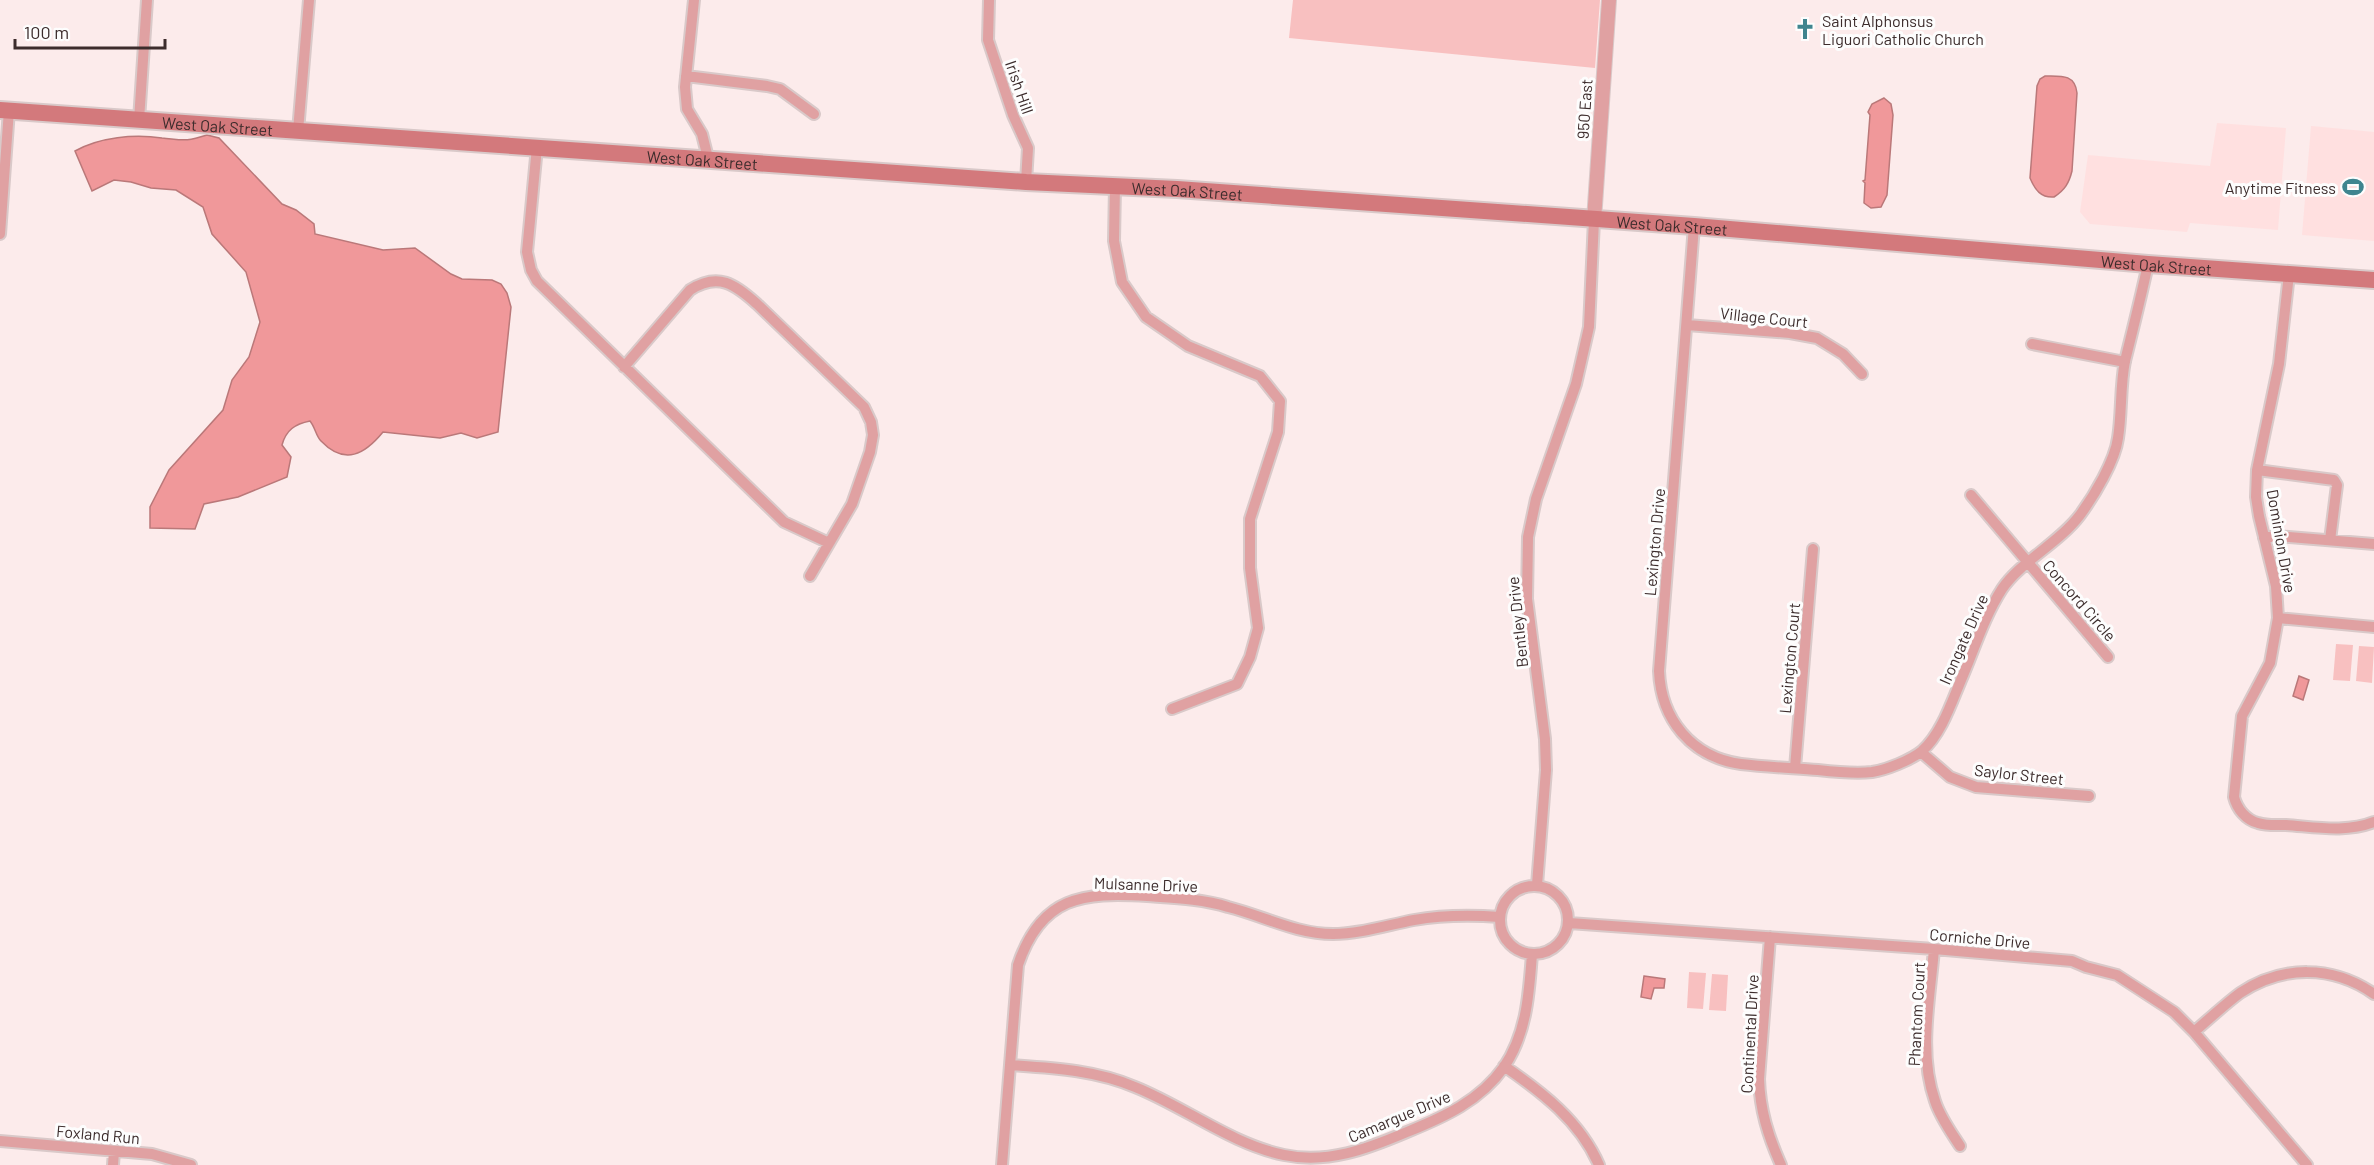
<svg xmlns="http://www.w3.org/2000/svg" width="2374" height="1165" viewBox="0 0 2374 1165" font-family="Barlow,sans-serif">
	<rect width="100%" height="100%" fill="#fcebeb"/>
	<path fill="#ffe0e0" d="M 2217,123 L 2286,128 L 2278,230 L 2190,223 L 2187,232 L 2090,224 L 2080,212 L 2088,155 L 2210,166 Z
		M 2311,126 L 2374,132 L 2374,241 L 2302,235 Z"/>
	<path fill="#f8c0c0" d="M 1293,0 L 1600,0 L 1595,68 L 1289,38 Z
		M 2336,644 L 2353,645 L 2350,681 L 2333,680 Z
		M 2359,646 L 2374,647 L 2372,683 L 2356,681 Z
		M 1689,972 L 1706,973 L 1703,1009 L 1687,1008 Z
		M 1712,974 L 1728,975 L 1726,1011 L 1709,1010 Z"/>
	<path fill="#f0989a" stroke="#ba7879" stroke-width="1.5" d="M 2045,76 C 2061,76 2075,74 2077,93 L 2072,171 C 2069,183 2065,190 2054,197 C 2041,198 2035,190 2030,178 L 2037,86 L 2040,79 Z
		M 1884,98 L 1891,104 L 1893,115 L 1887,195 L 1881,207 L 1871,208 L 1864,203 L 1865,183 L 1863,181 L 1865,180 L 1870,115 L 1868,112 L 1872,104 Z
		M 207,135 L 219,138 L 282,204 L 296,210 L 314,224 L 315,234 L 383,250 L 415,248 L 451,274 L 462,279 L 492,280 L 501,284 L 507,293 L 511,307 L 498,432 L 477,438 L 461,433 L 440,438 L 383,432 C 365,454 345,466 321,441 C 316,436 315,427 310,421 C 295,424 286,430 282,445 L 291,457 L 287,477 L 238,497 L 204,504 L 195,529 L 150,528 L 150,507 L 169,470 L 223,410 L 232,380 L 249,357 L 260,322 L 246,272 L 212,234 L 203,207 L 176,190 L 151,188 L 131,182 L 114,180 L 92,191 L 75,151 C 100,137 134,134 162,138 C 184,140 185,142 207,135 Z
		M 2299,676 L 2309,680 L 2303,700 L 2293,696 Z
		M 1644,976 L 1665,979 L 1664,988 L 1654,988 L 1651,999 L 1641,997 Z"/>
	<g fill="none" stroke-linecap="round" stroke-linejoin="round">
		<defs>
			<path id="minor" d="M 694,0 L 685,87 L 687,109 L 702,134 L 708,158
				M 989,0 L 988,40 L 1013,115 L 1028,148 L 1026,182
				M 686,76 L 767,86 L 780,89 L 814,114
				M 139,120 L 147,0
				M 298,131 L 309,0
				M 537,147 L 527,252 L 531,270 L 537,281 L 784,522 L 829,543
				M 1115,186 L 1114,241 L 1122,282 L 1146,317 L 1188,346 L 1260,376 L 1280,401 L 1278,432 L 1250,519 L 1250,568 L 1258,628 L 1250,657 L 1237,684 L 1172,709
				M 1694,226 L 1659,671 C 1661,719 1691,757 1741,764 C 1766,767 1792,768 1818,770 C 1836,772 1854,774 1872,772 C 1886,770 1911,760 1922,751 C 1941,734 1951,704 1961,680 C 1974,650 1984,617 2002,589 C 2020,562 2059,543 2080,515 C 2094,496 2115,461 2118,438 C 2122,413 2120,386 2125,361 C 2133,329 2141,297 2148,264
				M 0,234 L 9,110
				M 2289,274 L 2279,364 L 2257,470 L 2256,497 L 2259,516 L 2276,586 L 2278,618 L 2270,663 L 2242,716 L 2234,797 C 2237,809 2246,820 2258,823 C 2267,826 2277,825 2286,825 C 2315,827 2347,833 2374,822
				M 1687,325 L 1790,333 L 1817,338 L 1843,354 L 1862,374
				M 2032,344 L 2125,362
				M 624,367 L 690,290 C 718,272 735,284 757,304 L 864,407 L 871,422 L 873,435 L 870,452 L 852,504 L 810,576
				M 2257,470 L 2334,480 L 2337,485 L 2330,540
				M 1971,495 L 2108,657
				M 2264,538 L 2277,536 L 2374,544
				M 2278,618 L 2374,627
				M 1921,752 L 1950,777 L 1976,787 L 2089,796
				M 1795,768 L 1813,549
				M 1537,885 L 1546,770 L 1545,739 L 1527,599 L 1528,537 L 1536,499 L 1576,384 L 1589,327 L 1594,220
				M1500 920a34 34 0 1 1 68 0a34 34 0 1 1-68 0Z
				M 1569,923 L 1934,949 L 2072,961 L 2086,967 L 2117,975 L 2174,1012 L 2194,1032 L 2307,1165
				M 1770,937 L 1759,1079 C 1760,1110 1768,1136 1781,1165
				M 1934,949 C 1930,999 1918,1053 1935,1101 C 1940,1117 1951,1132 1960,1146
				M 2194,1032 C 2209,1019 2224,1005 2240,993 C 2282,965 2333,965 2374,994
				M 1010,1065 C 1053,1068 1095,1070 1135,1087 C 1185,1107 1231,1144 1284,1155 C 1328,1164 1367,1149 1407,1132 C 1444,1117 1480,1101 1504,1067 C 1527,1033 1529,993 1532,954
				M 1504,1066 C 1542,1092 1580,1121 1599,1165
				M 0,1141 L 152,1154 L 191,1165
				M 113,1165 L 114,1151
				M 1002,1165 L 1018,965 C 1041,896 1083,892 1147,896 C 1175,898 1202,899 1228,907 C 1264,916 1296,934 1333,934 C 1360,934 1388,925 1414,920 C 1443,915 1471,915 1500,917"/>
			<path id="tertiary" d="M 1594,220 L 1609,0"/>
			<g id="secondary">
				<path id="s1" d="M 0,110 L 1026,182 L 1177,189 L 1694,226 L 2148,264 L 2374,280"/>
			</g>
		</defs>
		<use href="#minor" stroke="#d9c9c9" stroke-width="14"/>
		<use href="#tertiary" stroke="#d9c9c9" stroke-width="16"/>
		<use href="#secondary" stroke="#d9c9c9" stroke-width="20"/>
		<use href="#minor" stroke="#e0a1a2" stroke-width="10"/>
		<use href="#tertiary" stroke="#e0a1a2" stroke-width="14"/>
		<use href="#secondary" stroke="#d3797c" stroke-width="16"/>
	</g>
	<defs>
		<symbol id="church-bare" viewBox="-9 -9 18 18"><path d="M-1.2-6h2.4v3.5h3.3v2.4h-3.3V6h-2.4V-.1h-3.3v-2.4h3.3Z" fill="#3f858f" stroke="#fdfdfd" stroke-width="2.5" paint-order="stroke"/></symbol>
		<symbol id="stadium-bare" viewBox="-9 -9 18 18"><path d="M0-5a6.5 5 0 1 0 0 10a6.5 5 0 1 0 0-10ZM-3.5-1.8h7v3.6h-7Z" fill="#3f858f" stroke="#fdfdfd" stroke-width="2.5" paint-order="stroke"/></symbol>
	</defs>
	<g fill-rule="evenodd">
		<use href="#church-bare" x="1790" y="14" width="30" height="30"/>
		<use href="#stadium-bare" x="2338" y="172" width="30" height="30"/>
	</g>
	<g text-anchor="middle" dominant-baseline="central" stroke-width="6" stroke-linejoin="round" paint-order="stroke">
		<g font-size="16" fill="#3c2c2c" stroke="#fdfdfd" text-anchor="start">
			<text x="1822" y="20">Saint Alphonsus<tspan x="1822" dy="18">Liguori Catholic Church</tspan></text>
			<text x="2336" y="187" text-anchor="end">Anytime Fitness</text>
		</g>
		<g font-size="16" fill="#3c2c2c" stroke="#fdfdfd">
			<text transform="translate(1020 87) rotate(71)">Irish Hill</text>
			<text transform="translate(1584 109) rotate(-86)">950 East</text>
			<text stroke="none"><textPath href="#s1" startOffset="218">West Oak Street</textPath></text>
			<text stroke="none"><textPath href="#s1" startOffset="704">West Oak Street</textPath></text>
			<text stroke="none"><textPath href="#s1" startOffset="1190">West Oak Street</textPath></text>
			<text stroke="none"><textPath href="#s1" startOffset="1676">West Oak Street</textPath></text>
			<text stroke="none"><textPath href="#s1" startOffset="2162">West Oak Street</textPath></text>
			<text transform="translate(1764 317) rotate(6)">Village Court</text>
			<text transform="translate(2282 541) rotate(80)">Dominion Drive</text>
			<text transform="translate(1654 542) rotate(-85)">Lexington Drive</text>
			<text transform="translate(2080 600) rotate(49)">Concord Circle</text>
			<text transform="translate(1517 622) rotate(-96)">Bentley Drive</text>
			<text transform="translate(1963 639) rotate(-66)">Irongate Drive</text>
			<text transform="translate(1789 658) rotate(-85)">Lexington Court</text>
			<text transform="translate(2019 774) rotate(6)">Saylor Street</text>
			<text transform="translate(1146 884) rotate(2)">Mulsanne Drive</text>
			<text transform="translate(1980 938) rotate(5)">Corniche Drive</text>
			<text transform="translate(1916 1014) rotate(-87)">Phantom Court</text>
			<text transform="translate(1749 1034) rotate(-87)">Continental Drive</text>
			<text transform="translate(1399 1116) rotate(-23)">Camargue Drive</text>
			<text transform="translate(98 1134) rotate(5)">Foxland Run</text>
		</g>
	</g>
	<path d="M15 39v9h150v-9" fill="none" stroke="#3c2c2c" stroke-width="3"/>
	<text x="24" y="39" font-size="18" fill="#3c2c2c" stroke="#fdfdfd" stroke-width="4.5" paint-order="stroke">100 m</text>
</svg>
